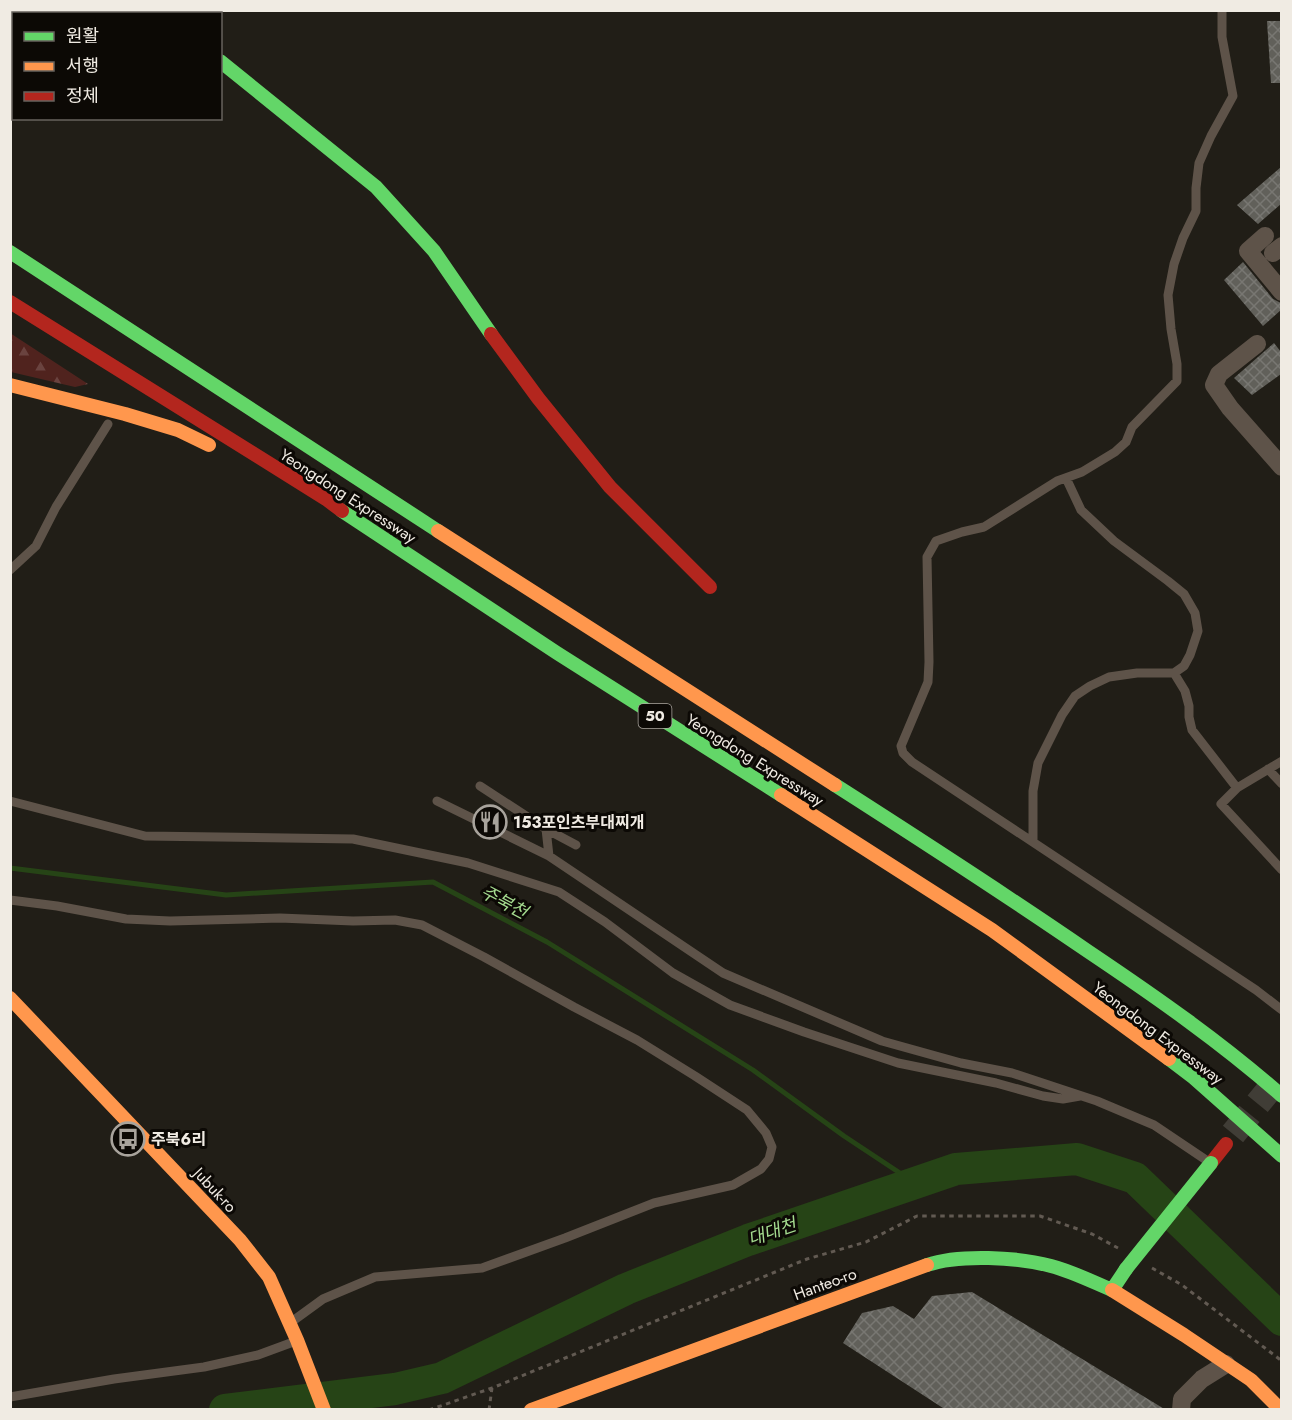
<svg xmlns="http://www.w3.org/2000/svg" width="1292" height="1420" viewBox="0 0 1292 1420" font-family="Jost,'Noto Sans KR',sans-serif">
	<defs>
		<pattern id="forest-firs" width="22" height="20" patternUnits="userSpaceOnUse" patternTransform="scale(1.5)"><rect width="22" height="20" fill="#50231e"/><path d="M5 1l3.5 6h-7zM16 11l3.5 6h-7z" fill="#6a433f"/></pattern>
		<pattern id="building-cross-hatch" width="8" height="8" patternUnits="userSpaceOnUse" patternTransform="scale(1.5)"><rect width="8" height="8" fill="#61605a"/><path d="M0 0l8 8M0 8l8-8" fill="none" stroke="#787772"/></pattern>
	</defs>
	<rect width="100%" height="100%" fill="#211e17"/>
	<path fill="url(#forest-firs)" d="M 10,333 L 88,384 L 75,387 L 11,372 Z"/>
	<g fill="none" stroke-linecap="round" stroke-linejoin="round">
		<path stroke="#264416" stroke-width="5" d="M 10,868 L 226,895 L 433,882 L 547,942 L 753,1070 L 844,1136 L 915,1183"/>
		<path stroke="#264416" stroke-width="32" d="M 225,1410 L 395,1389 L 442,1378 L 626,1289 L 748,1240 L 956,1169 L 1077,1159 L 1135,1178 L 1282,1320"/>
	</g>
	<path fill="url(#building-cross-hatch)" d="M 1267,21 L 1281,21 L 1281,83 L 1271,83 Z
		M 1281,167 L 1281,204 L 1258,224 L 1237,205 Z
		M 1243,262 L 1273,299 L 1281,303 L 1281,310 L 1263,326 L 1224,280 Z
		M 1274,343 L 1281,352 L 1281,374 L 1252,395 L 1234,378 Z
		M 972,1292 L 1166,1410 L 946,1410 L 843,1343 L 862,1313 L 893,1306 L 914,1319 L 932,1296 Z"/>
	<g fill="none" stroke-linecap="round" stroke-linejoin="round">
		<path stroke="#403d36" stroke-width="26" stroke-dasharray="26 13" stroke-linecap="butt" d="M 1233,1134 L 1282,1074"/>
		<path stroke="#625a52" stroke-width="3" stroke-dasharray="4.5 4.5" stroke-linecap="butt" d="M 1152,1268 L 1182,1285 L 1282,1361
			M 429,1410 L 492,1388 L 807,1259 L 866,1242 L 917,1216 L 1040,1216 L 1092,1234 L 1118,1248
			M 489,1410 L 492,1388"/>
		<path stroke="#5e5349" stroke-width="9" d="M 1222,10 L 1222,37 L 1233,96 L 1211,136 L 1199,163 L 1196,188 L 1196,211 L 1183,238 L 1174,264 L 1168,295 L 1171,329 L 1177,364 L 1177,381 L 1132,427 L 1126,442 L 1115,452 L 1082,472 L 1057,481 L 984,527 L 962,532 L 936,541 L 927,557 L 929,662 L 928,682 L 901,746 L 903,753 L 912,762 L 1256,990 L 1282,1010
			M 1066,478 L 1081,510 L 1114,541 L 1168,581 L 1184,594 L 1195,613 L 1198,631 L 1190,655 L 1184,666 L 1174,673 L 1185,691 L 1189,706 L 1189,717 L 1192,730 L 1237,788 L 1221,804 L 1282,870
			M 10,570 L 36,546 L 56,507 L 108,424
			M 1268,769 L 1282,784
			M 480,786 L 546,829 L 549,856
			M 1237,788 L 1282,761
			M 10,801 L 145,836 L 353,839 L 468,863 L 559,892 L 605,922 L 673,973 L 730,1005 L 804,1032 L 898,1063 L 996,1083 L 1043,1096 L 1063,1099 L 1080,1096
			M 437,801 L 549,856 L 723,973 L 882,1041 L 961,1063 L 1012,1073 L 1097,1101 L 1154,1125 L 1209,1162
			M 546,829 L 576,845
			M 1033,842 L 1033,791 L 1038,763 L 1062,715 L 1075,696 L 1090,686 L 1109,677 L 1137,673 L 1174,673
			M 10,900 L 57,906 L 126,919 L 170,921 L 280,918 L 353,921 L 395,920 L 422,925 L 484,957 L 574,1007 L 637,1040 L 695,1076 L 747,1110 L 766,1133 L 772,1147 L 769,1159 L 761,1169 L 733,1185 L 654,1203 L 565,1238 L 482,1268 L 375,1277 L 323,1299 L 290,1323
			M 10,1397 L 114,1379 L 204,1367 L 258,1355 L 296,1341"/>
		<path stroke="#5e5349" stroke-width="18" d="M 1265,236 L 1248,251 L 1282,292
			M 1273,253 L 1282,246
			M 1257,344 L 1219,374 L 1214,385 L 1230,408 L 1282,467
			M 1181,1410 L 1182,1399 L 1202,1379 L 1226,1364"/>
		<path stroke="#63d668" stroke-width="14" d="M 150,10 L 155,14
			M 220,61 L 376,187 L 434,251 L 491,334
			M 10,252 L 438,531
			M 342,511 L 557,653 L 781,795
			M 835,785 C 921,840 1006,895 1089,952 C 1156,997 1222,1043 1282,1096
			M 1169,1059 L 1194,1078 L 1282,1156
			M 927,1265 C 959,1254 1018,1257 1051,1266 C 1071,1271 1093,1282 1112,1290 L 1126,1269"/>
		<path stroke="#ff974d" stroke-width="14" d="M 10,385 L 125,414 L 178,430 L 209,445
			M 438,531 L 835,785
			M 781,795 L 992,930 L 1169,1059
			M 10,998 L 240,1240 L 269,1277 L 297,1340 L 324,1410
			M 1112,1290 L 1184,1335 L 1251,1380 L 1281,1410
			M 531,1410 L 927,1265"/>
		<path stroke="#b3261e" stroke-width="14" d="M 10,302 L 326,499 L 342,511
			M 491,334 L 538,398 L 610,487 L 710,587
			M 1211,1163 L 1226,1144"/>
		<path stroke="#63d668" stroke-width="14" d="M 1126,1269 L 1211,1163"/>
	</g>
	<defs>
		<symbol id="restaurant-ring" viewBox="-11 -11 22 22"><circle r="9.5" fill="#0c0905" stroke="#a8a39c" stroke-width="1.5"/><path d="M-5-6h1v4h1v-4h1v4h1v-4h1v5L-1.5 .5V6h-2V.5L-5-1ZM5-6V6H3V1.5H1.5Q1.5-4 5-6Z" fill="#a8a39c"/></symbol>
		<symbol id="bus-ring" viewBox="-11 -11 22 22"><circle r="9.5" fill="#0c0905" stroke="#a8a39c" stroke-width="1.5"/><path d="M-5-6H5V4H4V6H2V4H-2V6H-4V4H-5ZM-3.5-4V0h7V-4ZM-3.5 1.2v1.5H-2V1.2ZM2 1.2v1.5H3.5V1.2Z" fill="#a8a39c"/></symbol>
	</defs>
	<g fill-rule="evenodd">
		<use href="#restaurant-ring" x="471" y="803" width="38" height="38"/>
		<use href="#bus-ring" x="109" y="1120" width="38" height="38"/>
	</g>
	<g text-anchor="middle" dominant-baseline="central" stroke-width="6" stroke-linejoin="round" paint-order="stroke">
		<rect fill="#0c0905" stroke="#aca7a0" stroke-width="1.5" x="638.5" y="704" width="33" height="24" rx="4.5"/>
		<g font-size="15" font-weight="bold" fill="#f0ebe3">
			<text x="655" y="716">50</text>
		</g>
		<g font-size="16" fill="#f0ebe3" stroke="#0c0905">
			<text transform="translate(348 496) rotate(33)">Yeongdong Expressway</text>
			<text transform="translate(755 760) rotate(32)">Yeongdong Expressway</text>
			<text transform="translate(1158 1033) rotate(37)">Yeongdong Expressway</text>
			<text transform="translate(215 1190) rotate(47)">Jubuk-ro</text>
			<text transform="translate(825 1284) rotate(-20)">Hanteo-ro</text>
		</g>
		<g font-size="16" font-weight="bold" fill="#f0ebe3" stroke="#0c0905" text-anchor="start">
			<text x="513" y="822">153포인츠부대찌개</text>
			<text x="151" y="1139">주북6리</text>
		</g>
		<g font-size="18" font-style="italic" fill="#a4db8f" stroke="#0c0905">
			<text transform="translate(504 902) rotate(28)">주북천</text>
			<text transform="translate(772 1232) rotate(-19)">대대천</text>
		</g>
	</g>
	<rect width="1292" height="1420" fill="none" stroke="#f0ebe3" stroke-width="24"/>
	<rect x="12" y="12" width="210" height="108" fill="#0c0905" stroke="#67635e" stroke-width="1.5"/>
	<rect x="24" y="32" width="30" height="9" fill="#63d668" stroke="#67635e" stroke-width="1.5"/>
	<text x="66" y="42" font-size="18" fill="#f0ebe3">원활</text>
	<rect x="24" y="62" width="30" height="9" fill="#ff974d" stroke="#67635e" stroke-width="1.5"/>
	<text x="66" y="72" font-size="18" fill="#f0ebe3">서행</text>
	<rect x="24" y="92" width="30" height="9" fill="#b3261e" stroke="#67635e" stroke-width="1.5"/>
	<text x="66" y="102" font-size="18" fill="#f0ebe3">정체</text>
</svg>
